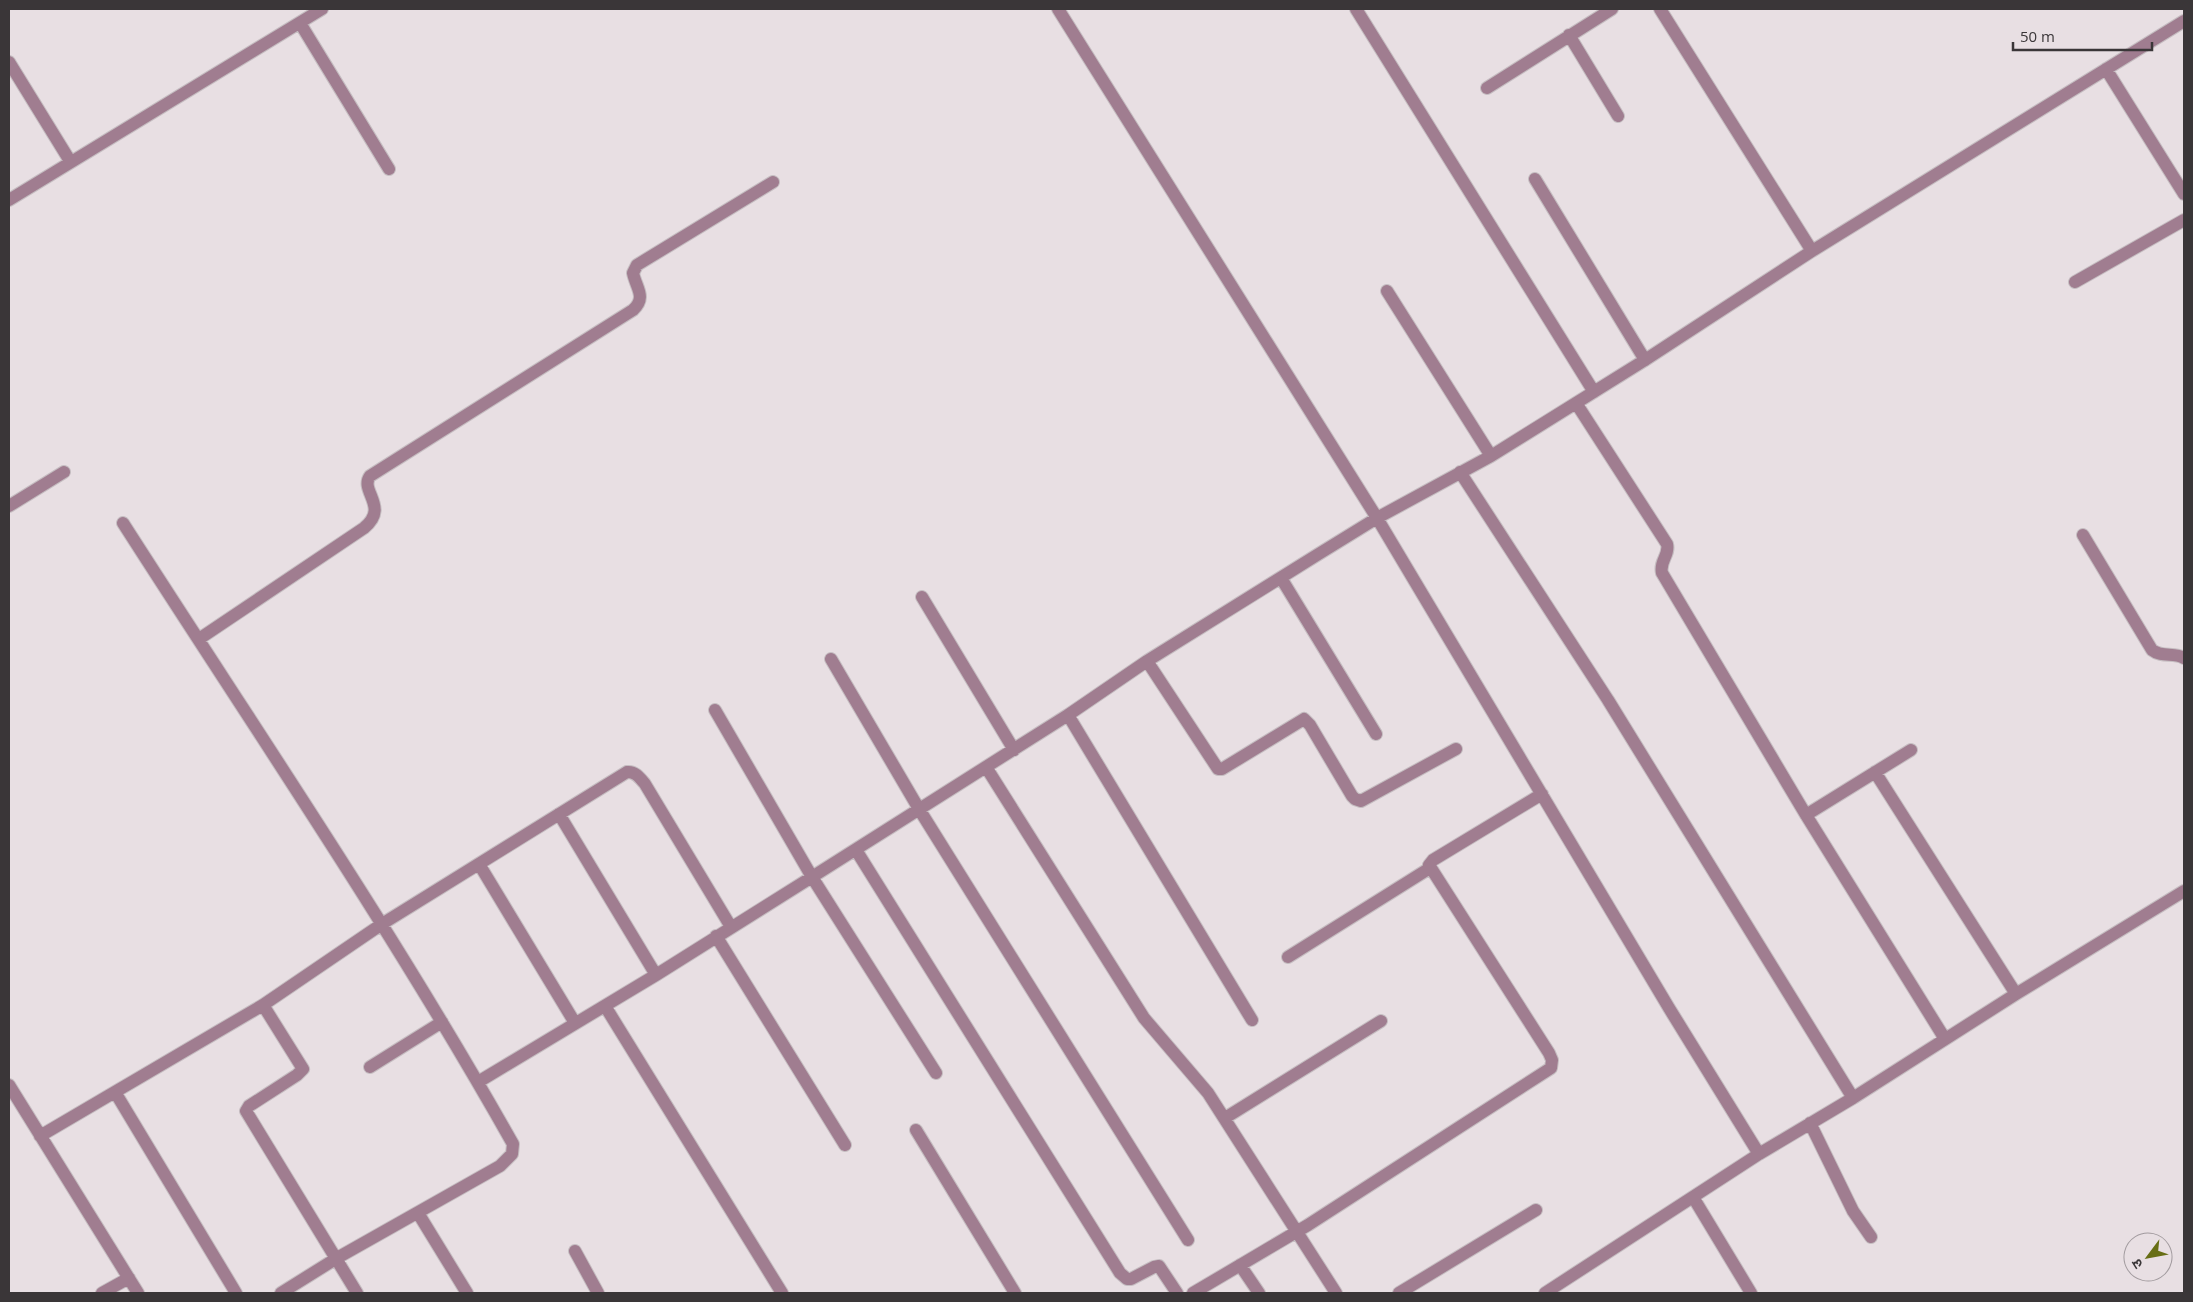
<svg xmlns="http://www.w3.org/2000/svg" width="2193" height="1302" viewBox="0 0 2193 1302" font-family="'Open Sans','Noto Sans Devanagari',sans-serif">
	<rect width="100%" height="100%" fill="#e8dfe3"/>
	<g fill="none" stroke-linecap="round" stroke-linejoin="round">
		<defs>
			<path id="minor" d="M 1058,9 L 1377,518 L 1669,1008 L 1759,1154
				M 1356,9 L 1594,392
				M 1660,9 L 1812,251
				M 300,23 L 389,169
				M 1569,35 L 1618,116
				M 9,62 L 70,161
				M 2106,69 L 2184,194
				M 1487,88 L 1612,9
				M 1535,179 L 1645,360
				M 9,200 L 322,9
				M 2075,282 L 2184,220
				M 1387,291 L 1491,456
				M 1576,403 L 1667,544 C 1670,555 1659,561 1662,573 L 1806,815 L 1945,1039
				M 1460,472 L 1608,700 L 1853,1098
				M 9,506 L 64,472
				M 123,523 C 255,729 393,931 513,1144 L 512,1154 L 500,1166 L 337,1258 L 281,1293
				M 2083,535 L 2152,650 C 2162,658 2174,652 2184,658
				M 1281,578 L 1376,734
				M 922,597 L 1014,750
				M 199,639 L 364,528 C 390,507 359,491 370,476 L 633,310 C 647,297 636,288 633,273 L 637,265 L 773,182
				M 831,659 L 919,809 L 1188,1240
				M 1147,661 L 1218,769 L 1222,769 L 1304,719 L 1310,725 L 1352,796 L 1355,799 L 1361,801 L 1456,749
				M 715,710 L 812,877 L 936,1073
				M 1068,715 L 1252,1020
				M 986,767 L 1144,1018 L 1208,1093 L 1336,1293
				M 1875,772 L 2016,994
				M 559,814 L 656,975
				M 1806,815 L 1911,750
				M 856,850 L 1120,1273 L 1127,1279 L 1131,1279 L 1154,1267 L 1159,1266 L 1177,1293
				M 479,864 L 575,1023
				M 716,936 L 845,1145
				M 1288,957 L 1430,868
				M 263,1005 L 303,1069 L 297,1075 L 249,1106 L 246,1111 L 357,1293
				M 605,1006 L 782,1293
				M 370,1067 L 442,1022
				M 478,1082 L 656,975 L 812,877 L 1068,715 L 1147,661 L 1317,555 L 1377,518 L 1491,456 L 1645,360 L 1812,251 L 2184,21
				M 9,1085 L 138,1293
				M 115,1092 L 236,1293
				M 1225,1118 L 1381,1021
				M 1810,1123 L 1853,1211 L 1871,1237
				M 916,1130 L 1015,1293
				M 40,1136 L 263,1005 L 382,924 L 627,772 C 635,771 640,778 645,784 L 731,927
				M 1693,1197 L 1751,1293
				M 418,1213 L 467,1293
				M 575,1251 L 598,1293
				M 1240,1265 L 1259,1293
				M 102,1293 L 129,1278
				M 1193,1293 L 1308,1225 L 1551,1068 L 1552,1060 L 1549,1053 L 1429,865 L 1433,860 L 1542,794
				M 1399,1293 L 1536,1210
				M 1545,1293 L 1759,1154 L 1853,1098 L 2016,994 L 2184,891"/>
		</defs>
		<use href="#minor" stroke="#c5bdc1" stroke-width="14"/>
		<use href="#minor" stroke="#a07d90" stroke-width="12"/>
	</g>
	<rect width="2193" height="1302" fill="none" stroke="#3a3638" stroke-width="20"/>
	<g transform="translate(2148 1257) rotate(238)"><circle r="24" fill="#e8dfe3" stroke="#a29b9f"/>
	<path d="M0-4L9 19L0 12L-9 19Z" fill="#676e15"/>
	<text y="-8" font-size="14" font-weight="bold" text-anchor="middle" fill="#3a3638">उ</text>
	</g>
	<path d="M2013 42v8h139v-8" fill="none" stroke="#3a3638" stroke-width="2.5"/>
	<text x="2020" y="42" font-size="15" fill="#3a3638" stroke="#e8dfe3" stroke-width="4" paint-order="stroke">50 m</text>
</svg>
